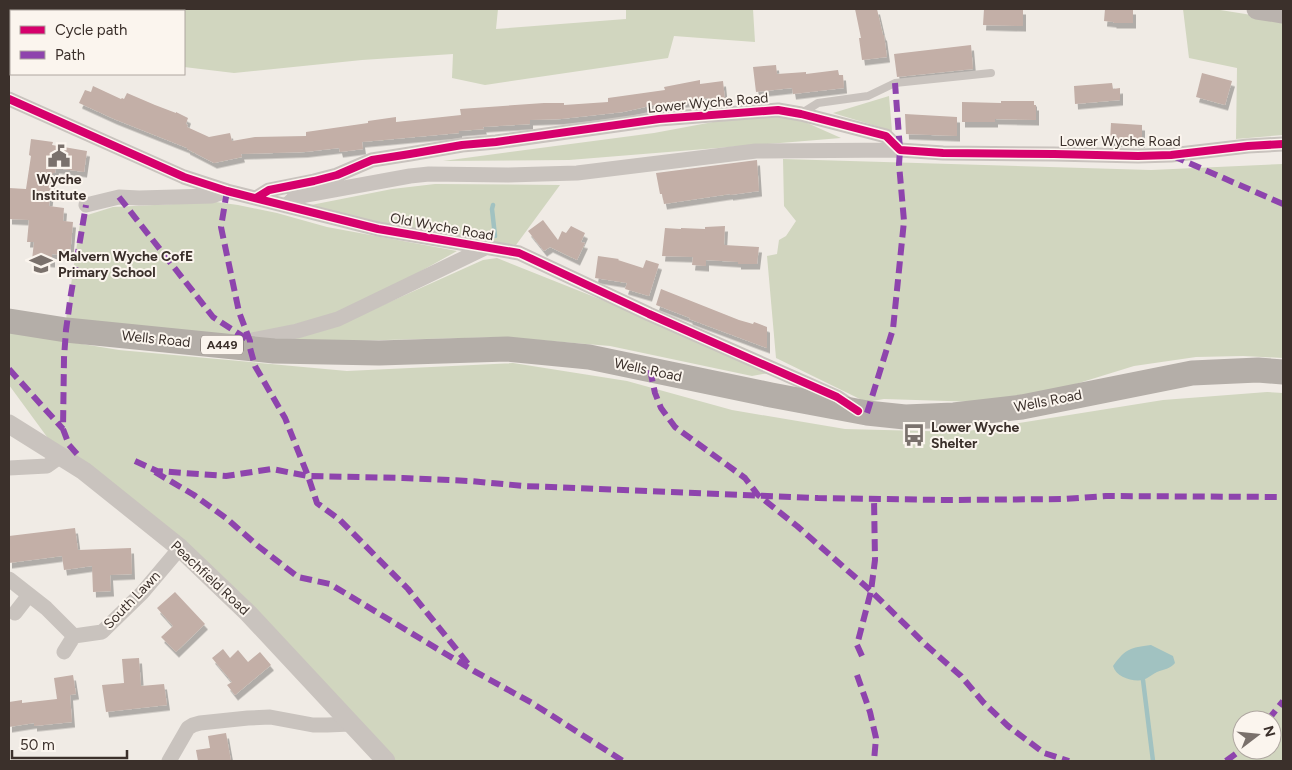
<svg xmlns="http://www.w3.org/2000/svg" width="1292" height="770" viewBox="0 0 1292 770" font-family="Figtree,sans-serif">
	<defs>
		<filter id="shadow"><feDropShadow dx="3" dy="5.5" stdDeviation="0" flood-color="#0004"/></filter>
	</defs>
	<rect width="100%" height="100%" fill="#f0ebe5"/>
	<path fill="#d1d6bf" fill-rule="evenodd" d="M 9,9 L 498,9 L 496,29 L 626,19 L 626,9 L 753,9 L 755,42 L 674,36 L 668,58 L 485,85 L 452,78 L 453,54 L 362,60 L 234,73 L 184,67 L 184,11 L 11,11 L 11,43 L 9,43 Z
		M 1183,9 L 1214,9 L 1283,20 L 1283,135 L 1236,139 L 1237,68 L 1189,58 Z
		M 889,96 L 892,131 L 833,113 Z
		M 778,110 L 841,138 L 569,160 L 443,161 L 654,133 Z
		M 783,159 L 1151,170 L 1283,164 L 1283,358 L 1243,356 L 1196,357 L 1134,366 L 1040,395 L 979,402 L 884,399 L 866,402 L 776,358 L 767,256 L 777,254 L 779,240 L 786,236 L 796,221 L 784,206 Z
		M 435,184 L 560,185 L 516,245 L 397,229 L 311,205 L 392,189 Z
		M 216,202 L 238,205 L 277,213 L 327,227 L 457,251 L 389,289 L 336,314 L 232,340 L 66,319 L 81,217 L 113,207 Z
		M 497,258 L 780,371 L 752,376 L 610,346 L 502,337 L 269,343 L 336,326 L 483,260 Z
		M 9,332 L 119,350 L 347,371 L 513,363 L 627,381 L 732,410 L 845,429 L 962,432 L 1163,400 L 1267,392 L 1283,393 L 1283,761 L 386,761 L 248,613 L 61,456 L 9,385 ZM 1242,720 L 1272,720 L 1272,750 L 1242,750 Z"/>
	<path fill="#a1c2c1" d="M 1151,645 L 1173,656 L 1175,663 C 1170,669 1164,669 1157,672 C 1153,674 1148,678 1143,680 C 1132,682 1116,677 1113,666 C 1126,648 1130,648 1151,645 Z"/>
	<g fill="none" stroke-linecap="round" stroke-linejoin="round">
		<path stroke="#a1c2c1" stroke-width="4.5" d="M 493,205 L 492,209 L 495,236
			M 1143,680 L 1153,761"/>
	</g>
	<path fill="#c3afa7" filter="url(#shadow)" d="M 855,9 L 877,9 L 883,35 L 884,35 L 887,57 L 862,60 L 859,38 L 861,38 Z
		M 984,9 L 1023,9 L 1023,26 L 983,25 Z
		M 1105,9 L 1133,9 L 1133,23 L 1114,23 L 1113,22 L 1104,21 Z
		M 971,45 L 973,69 L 897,77 L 894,54 Z
		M 776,65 L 777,74 L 806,72 L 806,74 L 838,70 L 839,75 L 843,75 L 844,88 L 793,94 L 792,88 L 756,92 L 753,67 Z
		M 1202,73 L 1232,81 L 1225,105 L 1196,97 Z
		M 700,80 L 700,84 L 723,81 L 725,100 L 709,102 L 708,98 L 654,107 L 654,105 L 623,112 L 561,119 L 530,120 L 530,124 L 483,127 L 484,129 L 459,131 L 459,133 L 362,142 L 363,149 L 340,152 L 339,148 L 305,152 L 241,154 L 242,157 L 214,163 L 187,149 L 187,148 L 114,119 L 79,103 L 85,90 L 91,92 L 93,86 L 121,99 L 122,98 L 124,99 L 127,93 L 155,105 L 176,113 L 176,112 L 188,118 L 186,124 L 188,125 L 187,127 L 209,137 L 230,133 L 232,141 L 255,137 L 306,136 L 306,132 L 368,123 L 368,121 L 396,117 L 396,122 L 461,115 L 460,109 L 544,103 L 564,103 L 564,105 L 608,102 L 608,98 L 665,90 L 664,87 Z
		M 1112,83 L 1113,89 L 1120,88 L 1120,100 L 1075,104 L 1074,86 Z
		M 1001,101 L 1034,101 L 1034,105 L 1036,105 L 1036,120 L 995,119 L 995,122 L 962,122 L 962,102 L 1001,103 Z
		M 905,114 L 957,117 L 957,136 L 906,134 Z
		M 1111,123 L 1142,125 L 1142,142 L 1110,141 Z
		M 31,139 L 53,142 L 52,145 L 87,151 L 84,172 L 56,168 L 55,173 L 53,173 L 49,206 L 64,208 L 63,221 L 73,222 L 70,256 L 52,254 L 52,262 L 32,260 L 34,242 L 27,242 L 29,220 L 9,219 L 9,188 L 26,189 L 31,156 L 29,155 Z
		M 757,160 L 759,191 L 730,195 L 730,194 L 664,204 L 662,194 L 660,194 L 656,173 Z
		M 543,220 L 558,240 L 562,231 L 566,233 L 571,226 L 585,233 L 581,242 L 585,243 L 577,260 L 550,247 L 544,251 L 528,231 Z
		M 725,226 L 724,245 L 759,247 L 757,264 L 738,264 L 738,262 L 706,260 L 706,266 L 692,265 L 693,257 L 662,256 L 665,228 L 681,229 L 681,228 L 705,229 L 705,227 Z
		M 598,256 L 619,259 L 618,260 L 643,268 L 646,260 L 659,264 L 649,296 L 625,289 L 627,283 L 595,278 Z
		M 661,289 L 739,320 L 753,324 L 754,322 L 767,327 L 767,348 L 689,319 L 690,318 L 656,305 Z
		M 75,528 L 78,550 L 131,548 L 132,574 L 110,575 L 111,591 L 93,592 L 92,566 L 64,570 L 62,556 L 9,563 L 9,536 Z
		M 175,592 L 205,624 L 176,652 L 161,637 L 173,626 L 157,608 Z
		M 223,649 L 230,658 L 238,650 L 248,662 L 260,652 L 271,665 L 235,695 L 227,685 L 232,682 L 212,658 Z
		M 139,658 L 141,686 L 164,684 L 167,705 L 106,712 L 102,685 L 124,683 L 122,659 Z
		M 73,675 L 76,694 L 70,695 L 72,722 L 34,726 L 34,723 L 9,727 L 9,702 L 22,700 L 22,703 L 57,699 L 54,678 Z
		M 226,733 L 231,761 L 198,761 L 196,750 L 210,748 L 208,736 Z"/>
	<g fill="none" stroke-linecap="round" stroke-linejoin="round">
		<path stroke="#c9c3be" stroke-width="8" d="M 802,113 L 818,103 L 868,96 L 895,83 L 991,73"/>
		<path stroke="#c9c3be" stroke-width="15" d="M 9,99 L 184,177 L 227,191 L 378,229 L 519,253 L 649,314 L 837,397 L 846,403
			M 256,198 L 269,190 L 314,181 L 337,175 L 372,160 L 410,154 L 462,145 L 496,142 L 659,119 L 778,110 L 801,114 L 886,136 L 900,150 L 943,153 L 1054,154 L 1138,156 L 1171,155 L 1248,146 L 1283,144
			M 86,205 L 119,197 L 139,198 L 212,196 L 227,191
			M 286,206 L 295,197 L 410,176 L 429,174 L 508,175 L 577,173 L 756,151 L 900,150
			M 247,341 L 297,331 L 338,319 L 485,248
			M 9,468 L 47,466 L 61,456
			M 9,579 L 46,608 L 74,636 L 102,632 L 142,593 L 180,548
			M 15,613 L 29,595
			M 64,652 L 74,636
			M 169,761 L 188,728 L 193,725 L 200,723 L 248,718 L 270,717 L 313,725 L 327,725 L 351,724"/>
		<path stroke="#c9c3be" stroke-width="19" d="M 9,424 L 84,471 L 180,548 L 248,613 L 386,761"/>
		<path stroke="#bab3ae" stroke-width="21" d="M 1257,9 L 1283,13"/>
		<path stroke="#b4aea8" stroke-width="25" d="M 9,321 L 66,330 L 274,351 L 379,353 L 507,349 L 589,357 L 771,395 L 867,413 L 905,417 L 954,415 L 1022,407 L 1192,373 L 1258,370 L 1283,372"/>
		<path stroke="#8e44ad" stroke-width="6" stroke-dasharray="12 6" stroke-linecap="butt" d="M 1173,156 L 1283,204
			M 227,191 L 221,227 L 239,312 L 250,341 L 250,348 L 255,366 L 285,418 L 308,476 L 317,503 L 340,520 L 408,589 L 469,665
			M 119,197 L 213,317 L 250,341
			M 9,369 L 63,429
			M 650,370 L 655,393 L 661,408 L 675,427 L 745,478 L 758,495 L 797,526 L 871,591 L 926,645 L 961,676 L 983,702 L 1008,726 L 1044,753 L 1069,761
			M 867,413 L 893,329 L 904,221 L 899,164 L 900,150 L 895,83
			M 77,454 L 69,445 L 63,429 L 64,358 L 66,330 L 71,294 L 86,205
			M 135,461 L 157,471 L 226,476 L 272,469 L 308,476 L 403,478 L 470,481 L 524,486 L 818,498 L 947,500 L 1065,499 L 1106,496 L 1283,497
			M 155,472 L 194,495 L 226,518 L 258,546 L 298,577 L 330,584 L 474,671 L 532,703 L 623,761
			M 862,656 L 857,645 L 871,591 L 875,560 L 874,498
			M 857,675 L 870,712 L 876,738 L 874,761
			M 1268,720 L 1283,701
			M 1226,761 L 1242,749"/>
		<defs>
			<path id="cycleway" d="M 9,99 L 184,177 L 227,191 L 378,229 L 519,253 L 649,314 L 837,397 L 858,411
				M 256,198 L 269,190 L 314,181 L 337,175 L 372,160 L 410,154 L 462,145 L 496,142 L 659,119 L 778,110 L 801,114 L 886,136 L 900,150 L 943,153 L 1054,154 L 1138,156 L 1171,155 L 1248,146 L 1283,144"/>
		</defs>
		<use href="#cycleway" stroke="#fbf5ee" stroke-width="11"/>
		<use href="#cycleway" stroke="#d6006c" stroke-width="8"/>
	</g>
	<defs>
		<symbol id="civic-bare" viewBox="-9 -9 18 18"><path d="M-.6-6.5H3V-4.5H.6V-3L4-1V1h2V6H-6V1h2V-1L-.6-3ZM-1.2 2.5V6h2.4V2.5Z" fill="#7a716c" stroke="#fbf5ee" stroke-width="2.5" paint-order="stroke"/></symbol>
		<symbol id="school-bare" viewBox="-9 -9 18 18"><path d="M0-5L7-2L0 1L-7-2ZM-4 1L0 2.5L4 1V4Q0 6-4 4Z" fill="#7a716c" stroke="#fbf5ee" stroke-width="2.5" paint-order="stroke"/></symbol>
		<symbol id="bus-bare" viewBox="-9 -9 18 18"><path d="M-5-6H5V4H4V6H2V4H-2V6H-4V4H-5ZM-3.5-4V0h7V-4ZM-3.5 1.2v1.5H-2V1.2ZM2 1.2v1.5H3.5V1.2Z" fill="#7a716c" stroke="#fbf5ee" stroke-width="2.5" paint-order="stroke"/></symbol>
	</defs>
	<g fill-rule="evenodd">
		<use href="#civic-bare" x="43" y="140" width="32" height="32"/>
		<use href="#school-bare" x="25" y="248" width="32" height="32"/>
		<use href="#bus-bare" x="898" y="419" width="32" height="32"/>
	</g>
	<g text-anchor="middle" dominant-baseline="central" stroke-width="4" stroke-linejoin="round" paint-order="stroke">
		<rect fill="#fbf5ee" stroke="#756b66" stroke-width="1" x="201" y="335.5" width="42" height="19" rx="4"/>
		<g font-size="12" font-weight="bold" fill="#3b302b">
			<text x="222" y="345">A449</text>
		</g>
		<g font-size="14" fill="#3b302b" stroke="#fbf5ee">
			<text transform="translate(708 103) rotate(-5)">Lower Wyche Road</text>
			<text x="1120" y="141">Lower Wyche Road</text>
			<text transform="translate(442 227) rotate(10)">Old Wyche Road</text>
			<text transform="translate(156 339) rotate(6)">Wells Road</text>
			<text transform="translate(648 370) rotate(12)">Wells Road</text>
			<text transform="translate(1048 401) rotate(-11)">Wells Road</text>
			<text transform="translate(210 578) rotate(43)">Peachfield Road</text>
			<text transform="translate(132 600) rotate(-46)">South Lawn</text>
		</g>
		<g font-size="14" font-weight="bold" fill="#3b302b" stroke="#fbf5ee" text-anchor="start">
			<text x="59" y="179" text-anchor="middle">Wyche<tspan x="59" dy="16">Institute</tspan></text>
			<text x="58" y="256">Malvern Wyche CofE<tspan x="58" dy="16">Primary School</tspan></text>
			<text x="931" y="427">Lower Wyche<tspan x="931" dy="16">Shelter</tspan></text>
		</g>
	</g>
	<rect width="1292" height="770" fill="none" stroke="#3b302b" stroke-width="20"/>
	<rect x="10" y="10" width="175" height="65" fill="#fbf5ee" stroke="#aea6a0"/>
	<rect x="20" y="26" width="25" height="8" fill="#d6006c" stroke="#aea6a0"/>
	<text x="55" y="35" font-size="15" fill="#3b302b">Cycle path</text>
	<rect x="20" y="51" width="25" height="8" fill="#8e44ad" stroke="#aea6a0"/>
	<text x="55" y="60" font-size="15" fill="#3b302b">Path</text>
	<g transform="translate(1257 735) rotate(74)"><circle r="24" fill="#fbf5ee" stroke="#aea6a0"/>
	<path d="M0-4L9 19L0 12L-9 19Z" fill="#7a716c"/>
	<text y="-8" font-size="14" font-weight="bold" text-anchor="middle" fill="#3b302b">N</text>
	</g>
	<path d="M12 750v8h115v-8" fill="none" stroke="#3b302b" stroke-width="2.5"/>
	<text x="20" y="750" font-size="15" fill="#3b302b" stroke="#fbf5ee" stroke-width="4" paint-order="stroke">50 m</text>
</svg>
